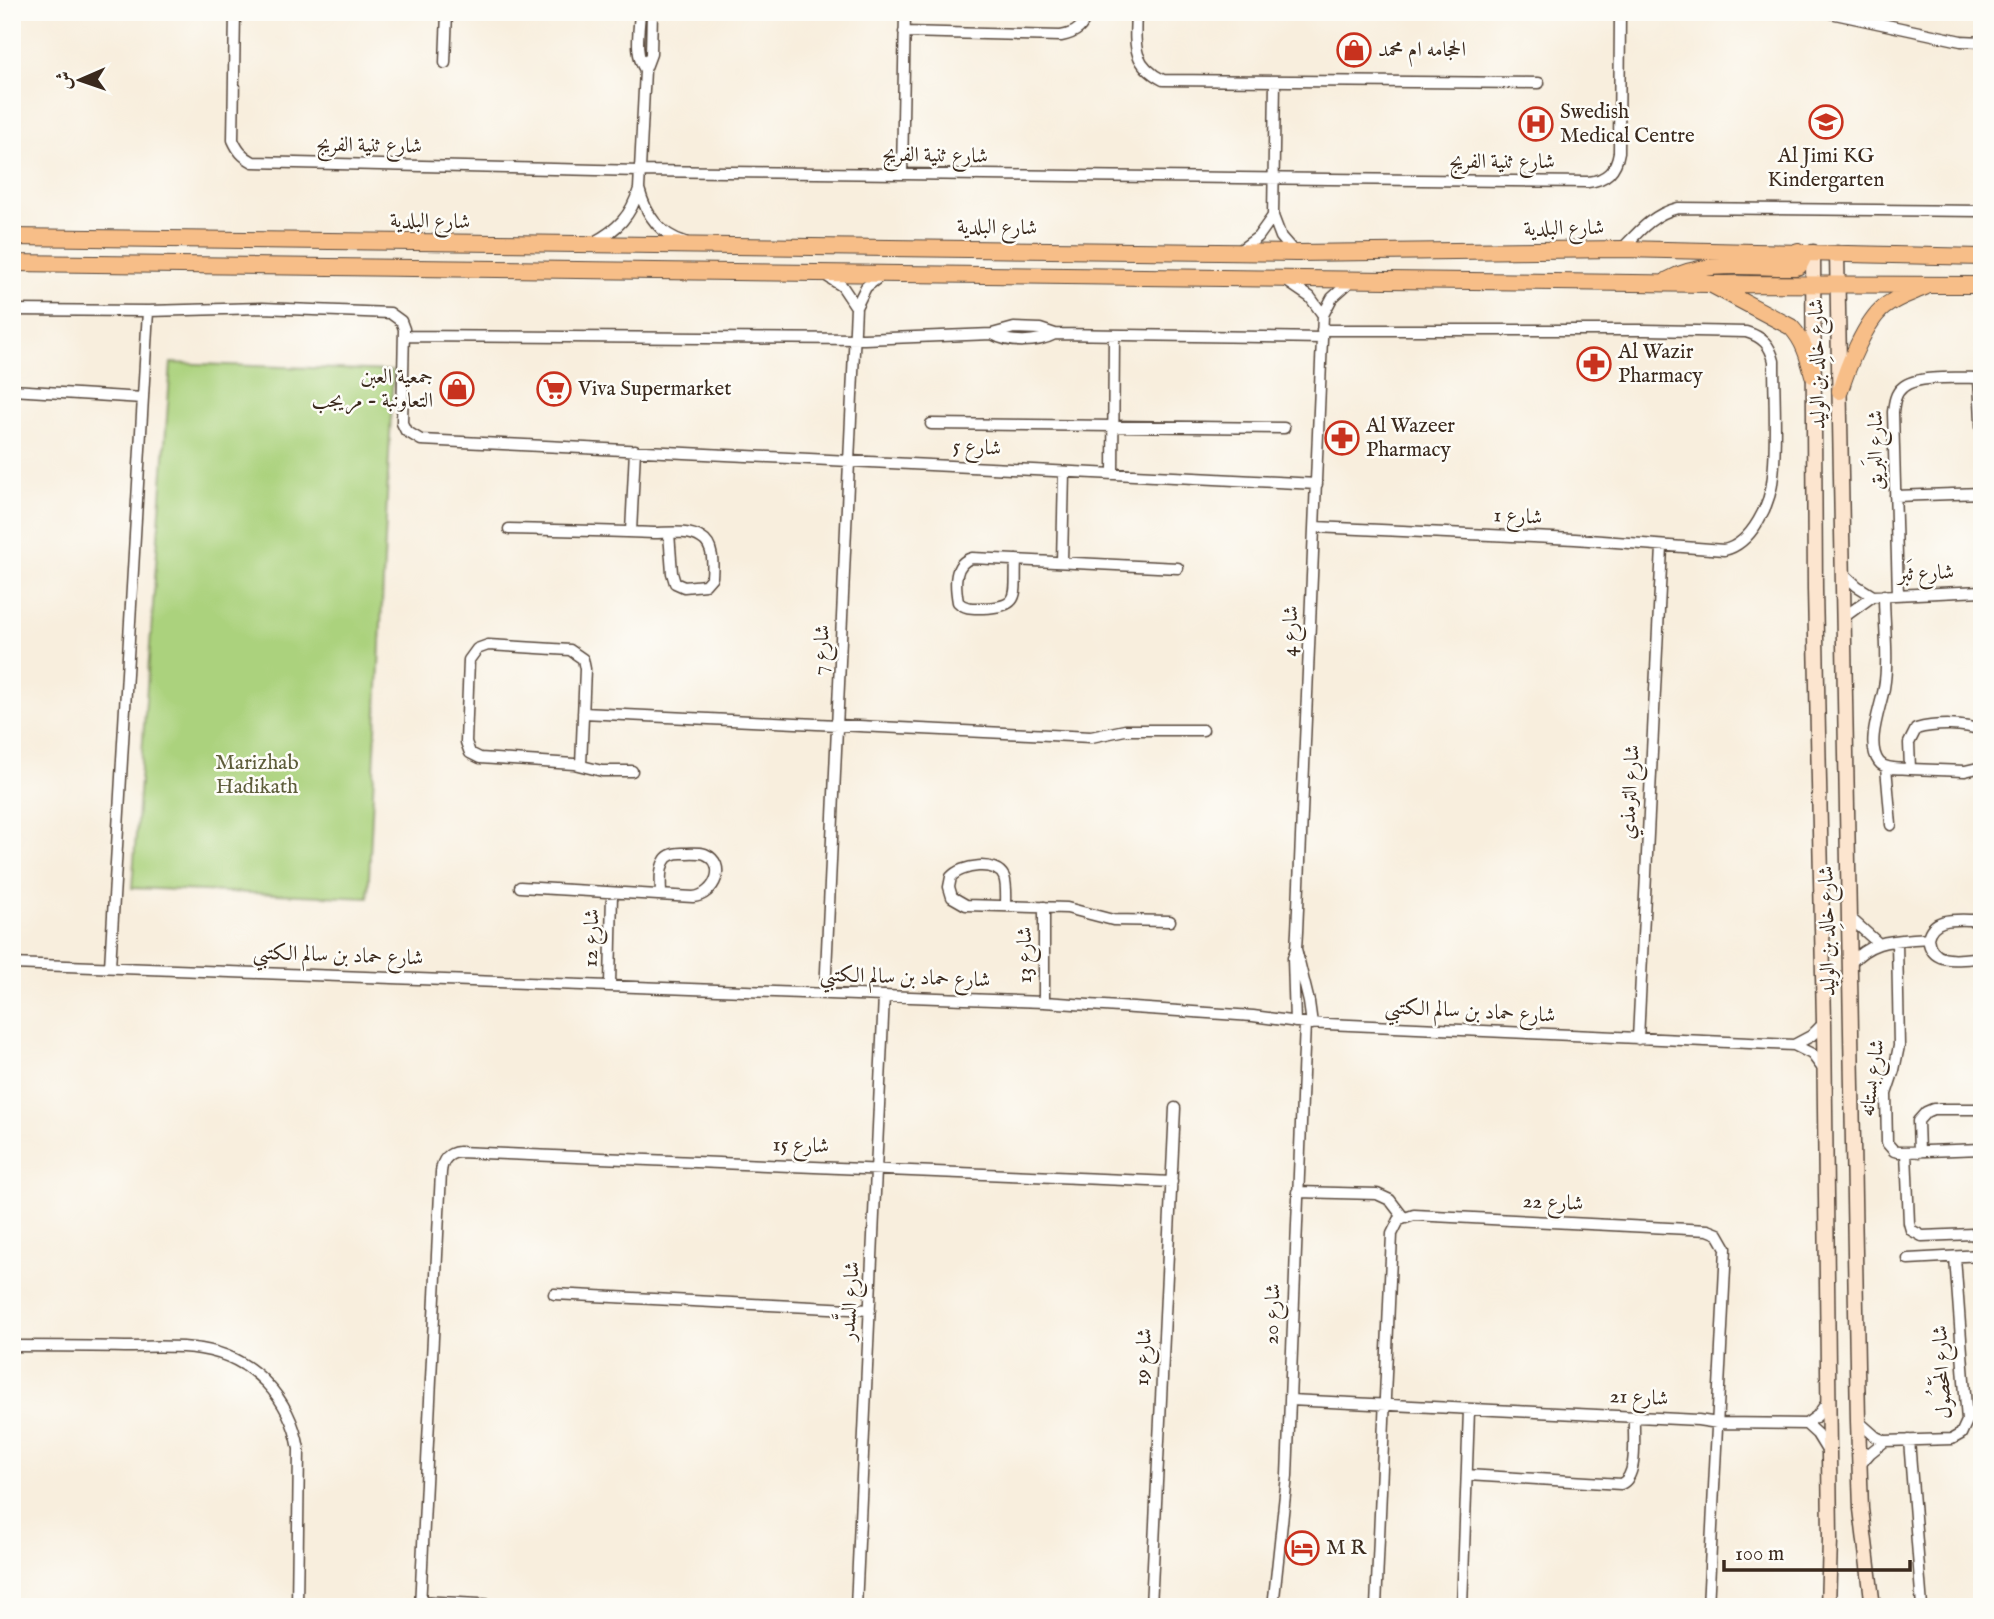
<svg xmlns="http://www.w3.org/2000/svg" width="1994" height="1619" viewBox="0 0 1994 1619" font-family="'IM FELL English',Amiri,serif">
	<rect width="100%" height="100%" fill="#fdfcf7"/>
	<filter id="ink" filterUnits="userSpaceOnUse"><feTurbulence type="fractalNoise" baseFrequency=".0143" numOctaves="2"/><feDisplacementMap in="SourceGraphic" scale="14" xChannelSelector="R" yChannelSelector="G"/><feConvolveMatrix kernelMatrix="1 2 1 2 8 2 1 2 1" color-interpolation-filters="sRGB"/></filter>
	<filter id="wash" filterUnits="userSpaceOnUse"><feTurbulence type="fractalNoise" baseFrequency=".00686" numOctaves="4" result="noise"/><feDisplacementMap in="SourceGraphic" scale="28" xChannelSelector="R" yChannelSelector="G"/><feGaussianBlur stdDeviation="1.57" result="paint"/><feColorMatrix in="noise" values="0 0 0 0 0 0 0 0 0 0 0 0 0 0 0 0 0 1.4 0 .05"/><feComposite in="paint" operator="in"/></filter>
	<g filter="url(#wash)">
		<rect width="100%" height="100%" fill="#f8eedd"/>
		<path fill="#abd27d" stroke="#737e4e" stroke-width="2" d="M 171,363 L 393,371 L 368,898 L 132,888 Z"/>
	</g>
	<g filter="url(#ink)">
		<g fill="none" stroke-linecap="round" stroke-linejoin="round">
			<defs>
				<path id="street" d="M 235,12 L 233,140 C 238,151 242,156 253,162 L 640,171 L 1588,182 C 1607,180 1616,170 1619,152 L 1620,12
					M 640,12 C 639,32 634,53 645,70
					M 1136,12 C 1135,43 1131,64 1163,80 L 1539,83
					M 1826,12 L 1961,41 L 1982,42
					M 904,32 L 1061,36 C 1077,33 1083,27 1088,12
					M 445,63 L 447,12
					M 1275,81 L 1273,216 L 1281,237 L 1295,253
					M 902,174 L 905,12
					M 639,189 C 646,215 659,234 685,242
					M 594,242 C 617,230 631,216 639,189 L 645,70 L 651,54 L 652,12
					M 1622,249 C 1639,231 1653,214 1678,208 L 1982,211
					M 1239,251 L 1258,237 L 1273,216
					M 825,275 L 842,286 L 856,307
					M 1285,280 L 1310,297 L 1323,315
					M 12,310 L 148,311 L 262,308 L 390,313 L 401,321 L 404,329 L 402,423 L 406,431 L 421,440 L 1317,484
					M 992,334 C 1010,344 1037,343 1055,334
					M 405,336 L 864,339 L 992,334 L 1014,328 L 1040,329 L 1055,334 L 1322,338
					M 1982,369 L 1979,378 L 1982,443
					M 12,390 L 143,398
					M 931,424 L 1284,428
					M 1113,473 L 1114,335
					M 1895,496 L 1982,493
					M 1315,527 L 1575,539 L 1724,550 C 1752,544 1771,503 1773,476 C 1777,439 1774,399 1774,361 C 1770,345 1763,337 1746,332 L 1645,330 L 1322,330
					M 509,529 C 557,530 605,531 654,533 C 667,533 689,530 701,538 C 714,545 713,564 712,577 L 705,585 L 684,587 L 675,583 L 672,573 L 669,533
					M 631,532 L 635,450
					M 1016,560 C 1014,594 1023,607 983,608 C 973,608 965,609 958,602 C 955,585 953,563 972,558 L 1178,568
					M 1062,562 L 1064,472
					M 1844,574 L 1857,586 L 1873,596
					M 1884,595 C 1884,624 1889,660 1884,688 C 1881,707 1865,744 1879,762 C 1885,770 1900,768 1910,769
					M 1898,595 L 1893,412 C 1894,403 1895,393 1903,387 C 1916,375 1961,378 1979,378
					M 1844,617 L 1873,596 L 1982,591
					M 583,713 L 1091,737 L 1125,730 L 1203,730
					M 1982,731 C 1965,723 1934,724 1916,729 L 1909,743 L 1910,769 L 1965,771 L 1982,767
					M 581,765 L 585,669 L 583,659 L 570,650 L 488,645 L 477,649 L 469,660 L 466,742 L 470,753 L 480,758 L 574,764 L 602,771 L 632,771
					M 1886,767 L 1891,825
					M 520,887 L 693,897 C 715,895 728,864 705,854 C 698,852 689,853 682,853 C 675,853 667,855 664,862 C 659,871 661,885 661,895
					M 1006,906 C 1006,897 1007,885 1004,877 C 996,860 961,865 951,877 L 949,887 L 952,897 L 966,905 L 1067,908 L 1113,920 L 1170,921
					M 1044,907 L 1044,1002
					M 1848,916 L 1878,943
					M 1982,920 C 1962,921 1933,914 1928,938 C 1931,967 1961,959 1982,957
					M 1897,941 L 1899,1046 L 1894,1070 L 1886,1094 L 1887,1143 L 1894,1151 L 1899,1152 L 1982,1149
					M 1296,949 L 1309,1002 L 1312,1024
					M 12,964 L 1044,1002 L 1253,1016 L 1305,1023 L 1794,1045 L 1812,1054 L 1824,1070
					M 1849,965 C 1872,938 1895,941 1928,938
					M 110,967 L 148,311
					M 610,985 L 612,893
					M 825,994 L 856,307 L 866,287 L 883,274
					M 1295,1022 L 1293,958 L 1296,949 L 1297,932 L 1323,315 L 1332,298 L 1353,279
					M 1638,1039 L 1662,547
					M 1794,1045 L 1811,1036 L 1824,1023
					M 1906,1152 L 1909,1223 L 1911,1230 L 1922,1236 L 1973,1234 L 1979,1240 L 1982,1255 L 1908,1259
					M 1919,1152 L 1918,1121 L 1926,1112 L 1933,1109 L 1982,1109
					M 1297,1192 L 1377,1194 L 1390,1200 L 1403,1217
					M 554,1294 L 870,1310
					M 12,1346 C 50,1346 88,1346 125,1347 C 150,1347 176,1345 201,1349 C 253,1357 290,1398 299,1449 L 297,1607
					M 1290,1400 L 1698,1420 L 1718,1423 L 1806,1424
					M 1858,1421 L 1876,1437 L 1885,1441 L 1952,1439 L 1961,1434 L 1967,1421 L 1955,1257
					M 1806,1424 L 1817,1434 L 1828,1452
					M 1806,1424 L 1817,1416 L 1828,1401
					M 1909,1440 L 1922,1607
					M 1859,1466 L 1870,1453 L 1885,1441
					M 1467,1475 L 1621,1484 C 1639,1476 1633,1436 1634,1417
					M 420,1601 L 537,1607
					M 420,1607 L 441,1172 C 442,1160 448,1153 459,1152 L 1172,1182
					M 856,1607 L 884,996
					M 1151,1607 L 1175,1108
					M 1273,1607 L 1287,1476 L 1305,1023
					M 1376,1607 L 1392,1234 L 1399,1220 L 1414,1215 L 1708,1230 L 1718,1234 L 1726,1248 L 1708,1607
					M 1462,1607 L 1469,1410"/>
				<path id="secondary" d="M 1813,252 L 1815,589 L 1824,1023 L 1830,1540 L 1828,1607
					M 1837,253 L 1858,1421 L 1861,1509 L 1873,1607"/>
				<path id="primary" d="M 12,237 L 1296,253 L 1622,249 L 1982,257
					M 12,263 L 1710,284 L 1982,285
					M 1668,280 C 1705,259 1754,268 1795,267 L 1799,266 L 1803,258 L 1798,251
					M 1712,285 L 1791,327 C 1804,341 1808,356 1813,375
					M 1840,391 C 1847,368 1865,322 1884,307 C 1895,298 1911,293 1925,287"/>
			</defs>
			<use href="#street" stroke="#57473b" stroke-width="13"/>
			<use href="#secondary" stroke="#57473b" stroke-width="17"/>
			<use href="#primary" stroke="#57473b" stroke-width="18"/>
			<use href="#street" stroke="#fff" stroke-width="10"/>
			<use href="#secondary" stroke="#fce5cf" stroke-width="14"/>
			<use href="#primary" stroke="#f7be88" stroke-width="16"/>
		</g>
	</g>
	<defs>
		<symbol id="shop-ring" viewBox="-11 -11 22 22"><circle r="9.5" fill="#fdfcf7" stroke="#c8321e" stroke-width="1.5"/><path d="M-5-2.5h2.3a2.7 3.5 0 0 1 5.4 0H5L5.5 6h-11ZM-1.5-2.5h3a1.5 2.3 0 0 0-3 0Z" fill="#c8321e"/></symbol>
		<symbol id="school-ring" viewBox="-11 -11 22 22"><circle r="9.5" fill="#fdfcf7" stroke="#c8321e" stroke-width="1.5"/><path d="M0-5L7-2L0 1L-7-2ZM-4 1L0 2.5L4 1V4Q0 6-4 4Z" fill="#c8321e"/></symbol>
		<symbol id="hospital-ring" viewBox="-11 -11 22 22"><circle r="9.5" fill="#fdfcf7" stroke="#c8321e" stroke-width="1.5"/><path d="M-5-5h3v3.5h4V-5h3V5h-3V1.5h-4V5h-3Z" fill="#c8321e"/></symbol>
		<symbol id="pharmacy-ring" viewBox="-11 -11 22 22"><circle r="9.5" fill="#fdfcf7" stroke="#c8321e" stroke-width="1.5"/><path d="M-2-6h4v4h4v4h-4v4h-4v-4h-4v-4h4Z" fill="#c8321e"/></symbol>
		<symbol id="supermarket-ring" viewBox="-11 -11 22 22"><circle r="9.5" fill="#fdfcf7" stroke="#c8321e" stroke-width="1.5"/><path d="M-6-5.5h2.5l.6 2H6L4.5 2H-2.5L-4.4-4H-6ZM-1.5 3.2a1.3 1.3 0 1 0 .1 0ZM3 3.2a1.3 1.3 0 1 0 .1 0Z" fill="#c8321e"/></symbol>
		<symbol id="hotel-ring" viewBox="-11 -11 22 22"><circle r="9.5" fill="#fdfcf7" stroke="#c8321e" stroke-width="1.5"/><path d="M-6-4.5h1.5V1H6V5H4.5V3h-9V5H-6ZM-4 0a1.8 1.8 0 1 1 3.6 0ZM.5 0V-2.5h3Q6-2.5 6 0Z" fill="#c8321e"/></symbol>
	</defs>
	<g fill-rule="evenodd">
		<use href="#shop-ring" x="1335" y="31" width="38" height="38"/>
		<use href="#school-ring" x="1807" y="103" width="38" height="38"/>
		<use href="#hospital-ring" x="1517" y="105" width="38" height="38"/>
		<use href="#pharmacy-ring" x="1575" y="345" width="38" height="38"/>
		<use href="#shop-ring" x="438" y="370" width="38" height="38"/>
		<use href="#supermarket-ring" x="535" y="370" width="38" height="38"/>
		<use href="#pharmacy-ring" x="1323" y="419" width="38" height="38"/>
		<use href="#hotel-ring" x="1283" y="1529" width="38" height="38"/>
	</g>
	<g text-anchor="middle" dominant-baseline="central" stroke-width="5" stroke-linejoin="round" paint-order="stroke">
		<g font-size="21" fill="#3b2a1e" stroke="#fdfcf7" text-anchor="start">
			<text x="1378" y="50">الحجامه ام محمد</text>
			<text x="1560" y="112">Swedish<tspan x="1560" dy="24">Medical Centre</tspan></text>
			<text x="1826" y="156" text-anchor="middle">Al Jimi KG<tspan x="1826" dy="24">Kindergarten</tspan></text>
			<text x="1618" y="352">Al Wazir<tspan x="1618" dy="24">Pharmacy</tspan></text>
			<text x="433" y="377" text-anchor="end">جمعية العبن<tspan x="433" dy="24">التعاونبة - مريجب</tspan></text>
			<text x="578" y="389">Viva Supermarket</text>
			<text x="1366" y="426">Al Wazeer<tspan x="1366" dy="24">Pharmacy</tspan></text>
			<text x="1326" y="1548">M R</text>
		</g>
		<g font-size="21" fill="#3b2a1e" stroke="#fdfcf7">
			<text transform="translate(369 146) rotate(1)">شارع ثنية الفريج</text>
			<text transform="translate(935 156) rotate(1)">شارع ثنية الفريج</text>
			<text x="1502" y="162">شارع ثنية الفريج</text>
			<text transform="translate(430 222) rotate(1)">شارع البلدية</text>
			<text transform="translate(997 228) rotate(1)">شارع البلدية</text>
			<text transform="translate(1564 229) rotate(-1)">شارع البلدية</text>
			<text transform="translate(1818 364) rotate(-91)">شارع خالِد بن الوليد</text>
			<text transform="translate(977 448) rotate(3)">شارع 5</text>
			<text transform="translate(1876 450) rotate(-90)">شارع البَريق</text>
			<text transform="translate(1518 517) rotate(3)">شارع 1</text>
			<text transform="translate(1926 574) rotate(-3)">شارع ثَبر</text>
			<text transform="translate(1291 631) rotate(-88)">شارع 4</text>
			<text transform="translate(822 650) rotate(-87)">شارع 7</text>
			<text transform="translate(1631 792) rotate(-87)">شارع الترمذي</text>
			<text transform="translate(1828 931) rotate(-91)">شارع خالِد بن الوليد</text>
			<text transform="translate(592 938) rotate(-88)">شارع 12</text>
			<text transform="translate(1025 955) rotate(-90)">شارع 13</text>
			<text transform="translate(338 956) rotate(2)">شارع حماد بن سالم الكتبي</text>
			<text transform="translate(905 978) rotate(2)">شارع حماد بن سالم الكتبي</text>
			<text transform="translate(1470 1012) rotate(3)">شارع حماد بن سالم الكتبي</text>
			<text transform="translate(1873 1078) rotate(-82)">شارع بستانه</text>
			<text transform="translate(801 1146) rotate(2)">شارع 15</text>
			<text transform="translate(1553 1203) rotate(3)">شارع 22</text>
			<text transform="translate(851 1301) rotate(-87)">شارع السَّدر</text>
			<text transform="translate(1273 1314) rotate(-88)">شارع 20</text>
			<text transform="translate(1144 1357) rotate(-87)">شارع 19</text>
			<text transform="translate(1943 1372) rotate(-93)">شارع المَحْصُول</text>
			<text transform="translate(1639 1398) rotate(3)">شارع 21</text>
		</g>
		<g font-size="21" fill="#5d5c3a" stroke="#fdfcf7">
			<text x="257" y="763">Marizhab<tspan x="257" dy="24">Hadikath</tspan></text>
		</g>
	</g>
	<rect width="1994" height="1619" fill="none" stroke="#fdfcf7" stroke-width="42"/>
	<g transform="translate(80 80) rotate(268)" stroke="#fdfcf7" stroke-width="5" paint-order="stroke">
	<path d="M0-5L12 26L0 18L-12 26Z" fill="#3b2a1e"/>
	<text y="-10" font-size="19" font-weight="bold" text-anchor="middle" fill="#3b2a1e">ش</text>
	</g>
	<path d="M1724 1560v10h186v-10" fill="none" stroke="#3b2a1e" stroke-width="3.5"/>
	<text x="1735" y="1560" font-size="21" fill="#3b2a1e" stroke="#fdfcf7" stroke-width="5" paint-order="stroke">100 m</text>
</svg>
